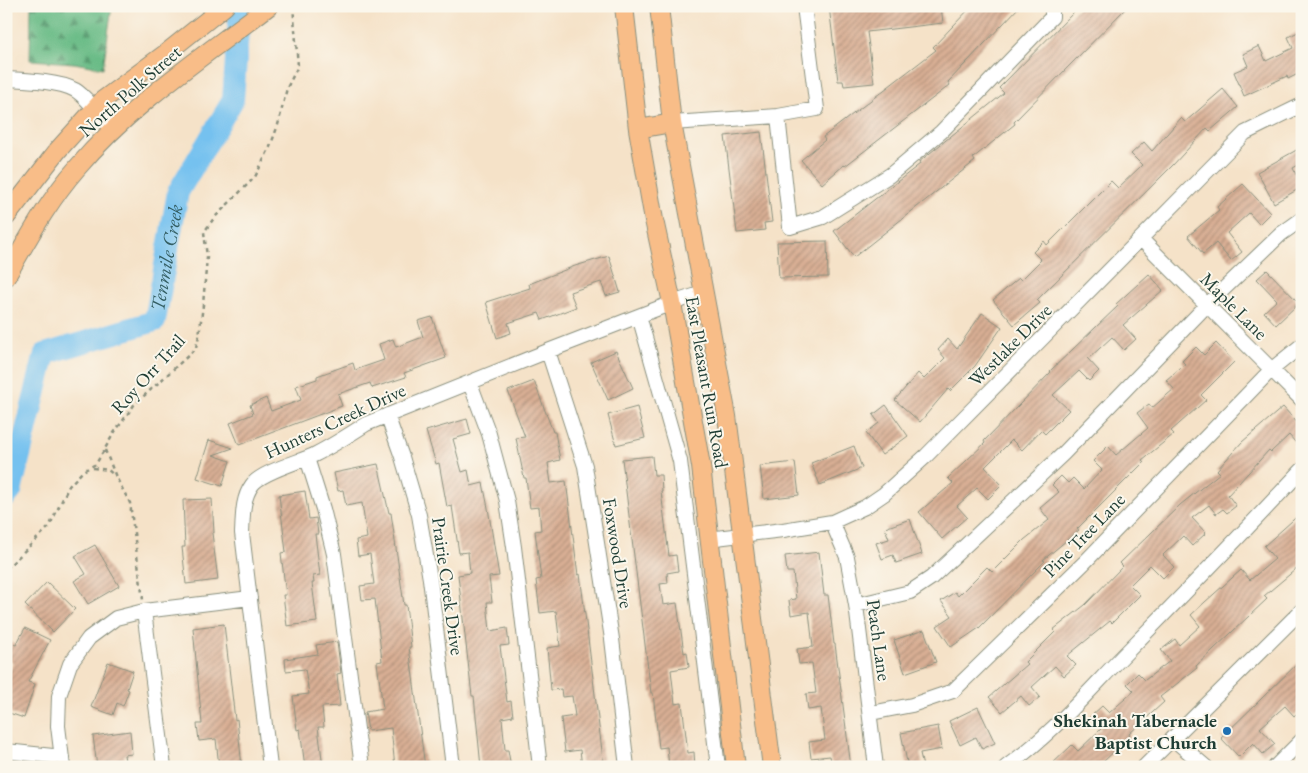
<svg xmlns="http://www.w3.org/2000/svg" width="1308" height="773" viewBox="0 0 1308 773" font-family="'EB Garamond',serif">
	<defs>
		<pattern id="forest-firs" width="22" height="20" patternUnits="userSpaceOnUse" patternTransform="scale(1.25)"><rect width="22" height="20" fill="#6bbc87"/><path d="M5 1l3.5 6h-7zM16 11l3.5 6h-7z" fill="#579a6f"/></pattern>
		<pattern id="building-hatch" width="6" height="6" patternUnits="userSpaceOnUse" patternTransform="scale(1.25)"><rect width="6" height="6" fill="#d9af94"/><path d="M-1 1l2-2M0 6l6-6M5 7l2-2" fill="none" stroke="#af907a"/></pattern>
	</defs>
	<rect width="100%" height="100%" fill="#fbf7ec"/>
	<filter id="ink" filterUnits="userSpaceOnUse"><feTurbulence type="fractalNoise" baseFrequency=".02" numOctaves="2"/><feDisplacementMap in="SourceGraphic" scale="10" xChannelSelector="R" yChannelSelector="G"/><feConvolveMatrix kernelMatrix="1 2 1 2 8 2 1 2 1" color-interpolation-filters="sRGB"/></filter>
	<filter id="wash" filterUnits="userSpaceOnUse"><feTurbulence type="fractalNoise" baseFrequency=".0096" numOctaves="4" result="noise"/><feDisplacementMap in="SourceGraphic" scale="20" xChannelSelector="R" yChannelSelector="G"/><feGaussianBlur stdDeviation="1.12" result="paint"/><feColorMatrix in="noise" values="0 0 0 0 0 0 0 0 0 0 0 0 0 0 0 0 0 1.4 0 .05"/><feComposite in="paint" operator="in"/></filter>
	<g filter="url(#wash)">
		<rect width="100%" height="100%" fill="#f5e2c8"/>
		<path fill="url(#forest-firs)" stroke="#457c5e" d="M 31,6 L 112,6 L 103,68 L 74,63 L 30,60 Z"/>
		<g fill="none" stroke-linecap="round" stroke-linejoin="round">
			<path stroke="#75c1ef" stroke-width="22" id="s1" d="M 6,497 L 11,491 L 45,354 L 155,321 L 178,192 L 233,100 L 240,6"/>
		</g>
		<g id="blocks">
			<path fill="url(#building-hatch)" d="M 829,6 L 941,6 L 943,23 L 867,32 L 874,83 L 844,86 L 843,81 L 838,81 Z
				M 972,6 L 1020,6 L 948,82 L 950,85 L 845,166 L 844,165 L 822,184 L 801,160 L 825,140 L 823,137 L 936,50 L 933,47 Z
				M 1080,6 L 1128,6 L 1014,122 L 1015,124 L 973,158 L 975,161 L 854,257 L 834,231 L 920,164 L 919,162 L 1004,93 L 999,88 Z
				M 1302,30 L 1302,72 L 1288,79 L 1287,76 L 1244,96 L 1234,72 L 1248,66 L 1243,54 L 1259,46 L 1266,61 L 1293,48 L 1288,37 Z
				M 1223,89 L 1238,107 L 1210,131 L 1207,128 L 1173,165 L 1037,300 L 1040,303 L 1014,325 L 993,300 L 1019,278 L 1021,280 L 1041,260 L 1033,252 L 1044,241 L 1047,245 L 1111,181 L 1118,188 L 1142,165 L 1131,154 L 1144,142 L 1152,151 L 1181,118 L 1185,122 Z
				M 761,132 L 772,222 L 764,223 L 765,230 L 737,233 L 725,136 Z
				M 1302,147 L 1302,163 L 1293,168 L 1302,187 L 1274,203 L 1257,172 Z
				M 1243,184 L 1270,213 L 1259,224 L 1249,213 L 1227,233 L 1242,252 L 1231,261 L 1216,243 L 1203,254 L 1188,236 L 1219,210 L 1217,207 Z
				M 827,241 L 828,277 L 779,278 L 777,242 Z
				M 609,256 L 620,292 L 606,296 L 601,282 L 570,292 L 576,307 L 542,320 L 539,313 L 508,323 L 511,333 L 497,338 L 486,302 L 530,288 L 529,284 L 575,266 Z
				M 1267,270 L 1299,303 L 1276,325 L 1264,312 L 1277,300 L 1257,279 Z
				M 1149,274 L 1163,290 L 1123,325 L 1136,339 L 1124,350 L 1112,337 L 1088,359 L 1099,371 L 1089,381 L 1079,371 L 1053,395 L 1069,410 L 1045,434 L 1041,430 L 1022,450 L 1012,440 L 985,467 L 1002,485 L 988,499 L 977,488 L 957,506 L 967,517 L 942,539 L 919,512 L 953,483 L 948,478 L 985,443 L 984,441 L 1051,372 L 1050,371 L 1118,306 L 1116,304 Z
				M 982,313 L 1002,327 L 975,366 L 950,391 L 948,389 L 920,422 L 895,400 L 918,373 L 924,379 L 945,358 L 938,350 L 948,339 L 957,349 Z
				M 432,317 L 446,358 L 404,373 L 406,377 L 372,388 L 370,383 L 338,394 L 342,406 L 239,445 L 230,423 L 253,414 L 250,405 L 266,398 L 271,411 L 301,400 L 296,386 L 317,379 L 317,376 L 353,363 L 355,370 L 384,360 L 379,344 L 393,339 L 396,347 L 423,337 L 418,321 Z
				M 1216,343 L 1234,362 L 1201,395 L 1206,400 L 1171,431 L 1174,434 L 1142,460 L 1144,462 L 1077,529 L 1079,530 L 1043,560 L 1045,561 L 979,628 L 951,647 L 937,626 L 952,616 L 941,601 L 955,592 L 958,596 L 987,567 L 992,572 L 1024,540 L 1049,520 L 1040,508 L 1059,492 L 1052,485 L 1061,476 L 1068,483 L 1073,478 L 1084,489 L 1102,470 L 1093,461 L 1108,446 L 1116,455 L 1148,428 L 1137,413 L 1149,404 L 1152,408 L 1174,389 L 1166,380 L 1185,364 L 1182,361 L 1196,347 L 1204,355 Z
				M 616,351 L 633,388 L 608,400 L 591,362 Z
				M 534,381 L 553,432 L 555,432 L 560,460 L 548,463 L 551,483 L 566,481 L 578,575 L 580,574 L 604,767 L 582,767 L 580,750 L 565,752 L 561,718 L 575,716 L 572,696 L 562,697 L 561,689 L 551,690 L 547,648 L 560,646 L 556,611 L 540,613 L 536,580 L 541,579 L 535,531 L 541,530 L 539,507 L 530,508 L 526,478 L 524,478 L 516,438 L 525,437 L 508,391 Z
				M 886,405 L 908,436 L 882,455 L 866,433 L 879,423 L 873,415 Z
				M 637,407 L 645,438 L 616,445 L 608,415 Z
				M 1283,407 L 1302,428 L 1302,450 L 1289,435 L 1271,452 L 1269,450 L 1228,495 L 1236,506 L 1227,513 L 1223,509 L 1216,514 L 1209,505 L 1192,518 L 1206,533 L 1192,546 L 1183,536 L 1163,555 L 1174,567 L 1163,578 L 1150,565 L 1130,585 L 1140,595 L 1112,623 L 1110,621 L 1067,656 L 1076,665 L 1064,676 L 1055,666 L 1032,687 L 1040,697 L 1029,706 L 1021,696 L 1002,712 L 989,697 L 1027,664 L 1025,662 L 1055,632 L 1053,630 L 1085,605 L 1123,566 L 1120,563 L 1180,505 L 1220,473 L 1217,470 L 1242,442 Z
				M 467,419 L 471,434 L 453,439 L 462,472 L 468,470 L 471,486 L 483,483 L 488,508 L 499,576 L 489,577 L 492,602 L 487,602 L 490,631 L 507,628 L 509,645 L 500,646 L 507,702 L 511,701 L 513,716 L 502,718 L 505,750 L 508,750 L 511,767 L 481,767 L 474,696 L 472,696 L 458,575 L 470,573 L 468,552 L 459,553 L 452,506 L 447,507 L 439,463 L 436,464 L 426,431 Z
				M 209,440 L 233,448 L 213,455 L 230,461 L 222,486 L 197,478 Z
				M 854,446 L 862,468 L 820,485 L 811,463 Z
				M 652,456 L 654,475 L 661,475 L 662,491 L 661,491 L 669,556 L 676,555 L 678,571 L 667,573 L 668,583 L 660,584 L 663,605 L 677,603 L 684,653 L 687,652 L 689,667 L 671,670 L 675,704 L 682,703 L 688,753 L 694,752 L 695,767 L 669,767 L 667,747 L 659,748 L 653,693 L 651,693 L 622,459 Z
				M 795,462 L 799,495 L 764,499 L 760,466 Z
				M 378,464 L 389,513 L 391,513 L 404,605 L 406,605 L 411,647 L 409,647 L 425,767 L 395,767 L 391,728 L 368,731 L 365,712 L 383,709 L 377,662 L 382,661 L 375,599 L 362,600 L 360,586 L 374,584 L 370,554 L 358,556 L 356,540 L 367,538 L 362,503 L 346,506 L 343,490 L 338,491 L 334,473 Z
				M 305,491 L 309,519 L 316,518 L 318,534 L 315,534 L 320,575 L 313,576 L 314,583 L 312,583 L 317,622 L 287,626 L 283,595 L 286,595 L 281,553 L 286,552 L 279,495 Z
				M 212,499 L 214,533 L 212,533 L 218,580 L 186,584 L 182,547 L 185,547 L 183,500 Z
				M 1302,512 L 1302,564 L 1264,596 L 1267,599 L 1196,666 L 1197,668 L 1160,697 L 1164,702 L 1129,734 L 1130,736 L 1098,767 L 1049,767 L 1072,745 L 1078,751 L 1101,729 L 1090,717 L 1102,706 L 1109,713 L 1134,691 L 1127,684 L 1138,673 L 1145,680 L 1170,661 L 1161,650 L 1175,639 L 1179,645 L 1200,626 L 1191,615 L 1205,602 L 1241,570 L 1250,580 L 1275,559 L 1264,546 Z
				M 910,519 L 922,554 L 896,563 L 893,555 L 882,559 L 876,543 L 889,539 L 885,528 Z
				M 95,545 L 119,586 L 88,604 L 74,581 L 86,574 L 75,556 Z
				M 819,552 L 824,595 L 828,595 L 834,644 L 835,644 L 851,767 L 832,767 L 830,756 L 811,758 L 809,742 L 825,740 L 821,708 L 808,710 L 806,694 L 816,693 L 812,663 L 799,664 L 797,649 L 813,647 L 809,612 L 791,615 L 789,600 L 796,599 L 793,572 L 787,572 L 785,556 Z
				M 47,582 L 75,609 L 53,632 L 25,605 Z
				M 224,624 L 235,720 L 237,719 L 242,767 L 219,767 L 216,739 L 199,741 L 197,724 L 202,724 L 193,628 Z
				M 25,628 L 50,640 L 28,682 L 35,684 L 24,718 L 6,712 L 6,683 L 13,662 L 6,659 L 6,640 L 16,645 Z
				M 924,630 L 936,662 L 905,673 L 894,640 Z
				M 337,642 L 341,673 L 337,674 L 340,706 L 322,707 L 324,727 L 318,727 L 323,767 L 305,767 L 300,729 L 297,730 L 293,696 L 309,694 L 305,669 L 286,671 L 285,659 L 318,654 L 316,645 Z
				M 1302,659 L 1302,709 L 1294,716 L 1285,706 L 1260,728 L 1275,744 L 1263,754 L 1253,743 L 1239,757 L 1221,738 Z
				M 108,662 L 133,671 L 127,689 L 129,690 L 123,706 L 117,703 L 113,715 L 91,707 Z
				M 978,707 L 995,743 L 982,749 L 976,737 L 960,745 L 949,721 Z
				M 938,726 L 942,749 L 920,753 L 923,767 L 908,767 L 901,733 Z
				M 130,731 L 132,754 L 124,755 L 126,767 L 97,767 L 93,736 Z"/>
		</g>
	</g>
	<g filter="url(#ink)">
		<use href="#blocks" fill-opacity="0" stroke="#8a907e" stroke-width="1"/>
		<g fill="none" stroke-linecap="round" stroke-linejoin="round">
			<defs>
				<path id="minor" d="M 6,79 C 25,80 59,81 75,90 C 85,95 104,120 113,130
					M 778,116 L 790,227 L 823,217 L 890,175 L 941,132 L 1052,17 L 1052,6
					M 672,123 L 778,116 L 817,109 L 804,6
					M 1141,239 L 1302,400
					M 639,316 L 680,461 L 718,767
					M 548,351 L 585,466 L 612,639 L 627,767
					M 470,383 L 489,434 L 507,501 L 514,547 L 540,767
					M 387,415 L 402,457 L 419,515 L 430,579 L 453,767
					M 307,458 L 323,509 L 334,554 L 362,767
					M 832,522 L 847,557 L 856,605 L 876,767
					M 708,539 L 783,530 L 832,522 L 865,507 L 884,494 L 926,456 L 1245,133 L 1302,105
					M 856,605 L 910,592 L 931,578 L 1063,454 L 1207,305 L 1281,234 L 1302,219
					M 144,611 L 164,767
					M 871,713 L 912,705 L 953,691 L 1084,563 L 1271,370 L 1302,345
					M 1172,738 L 1206,767
					M 6,751 L 62,757
					M 63,767 L 58,726 L 59,696 L 70,664 L 89,638 L 116,618 L 144,611 L 250,598
					M 270,767 L 242,533 C 243,516 242,499 252,485 C 261,472 299,462 314,455 C 332,446 349,435 366,424 L 548,351 L 672,303 L 703,293
					M 1006,767 C 1050,736 1085,695 1122,657 C 1183,595 1243,533 1302,470
					M 1144,767 L 1302,610
					M 1275,767 L 1302,740"/>
				<path id="major" d="M 624,6 L 638,129 L 654,220 L 672,303 L 701,466 L 736,767
					M 659,6 L 672,123 L 727,416 L 772,767
					M 638,129 L 672,123
					M 6,217 L 58,150 L 103,100 L 165,54 L 225,6
					M 6,277 C 28,239 48,201 77,168 C 131,104 203,57 269,6"/>
			</defs>
			<use href="#minor" stroke="#8a907e" stroke-width="16"/>
			<use href="#major" stroke="#8a907e" stroke-width="20"/>
			<path stroke="#8a907e" stroke-width="2.5" stroke-dasharray="4 4" stroke-linecap="butt" d="M 105,450 L 116,477 L 130,503 L 143,600
				M 93,468 L 108,470 L 115,476
				M 6,569 L 49,527 L 69,486 L 83,471 L 96,464 L 114,433 L 134,405 L 190,354 L 196,347 L 199,336 L 203,305 L 207,257 L 204,232 L 214,218 L 255,177 L 270,147 L 278,125 L 287,88 L 298,66 L 293,6"/>
			<use href="#minor" stroke="#fff" stroke-width="14"/>
			<use href="#major" stroke="#f8bd88" stroke-width="18"/>
		</g>
	</g>
	<circle fill="#1f6fb2" stroke="#fbf7ec" stroke-width="2" cx="1227" cy="731" r="5"/>
	<g text-anchor="middle" dominant-baseline="central" stroke-width="4" stroke-linejoin="round" paint-order="stroke">
		<g font-size="19" fill="#1f3d34" stroke="#fbf7ec">
			<text transform="translate(130 91) rotate(-41)">North Polk Street</text>
			<text transform="translate(1234 306) rotate(45)">Maple Lane</text>
			<text transform="translate(1010 345) rotate(-45)">Westlake Drive</text>
			<text transform="translate(148 374) rotate(-48)">Roy Orr Trail</text>
			<text transform="translate(707 382) rotate(80)">East Pleasant Run Road</text>
			<text transform="translate(335 421) rotate(-25)">Hunters Creek Drive</text>
			<text transform="translate(1084 535) rotate(-46)">Pine Tree Lane</text>
			<text transform="translate(618 553) rotate(81)">Foxwood Drive</text>
			<text transform="translate(448 586) rotate(82)">Prairie Creek Drive</text>
			<text transform="translate(879 640) rotate(82)">Peach Lane</text>
		</g>
		<g font-size="19" font-weight="bold" fill="#1f3d34" stroke="#fbf7ec" text-anchor="end">
			<text x="1217" y="720">Shekinah Tabernacle<tspan x="1217" dy="22">Baptist Church</tspan></text>
		</g>
		<g font-size="20" font-style="italic" fill="#345e63" stroke="#fbf7ec">
			<text stroke="none"><textPath href="#s1" startOffset="328">Tenmile Creek</textPath></text>
		</g>
	</g>
	<rect width="1308" height="773" fill="none" stroke="#fbf7ec" stroke-width="25"/>
</svg>
